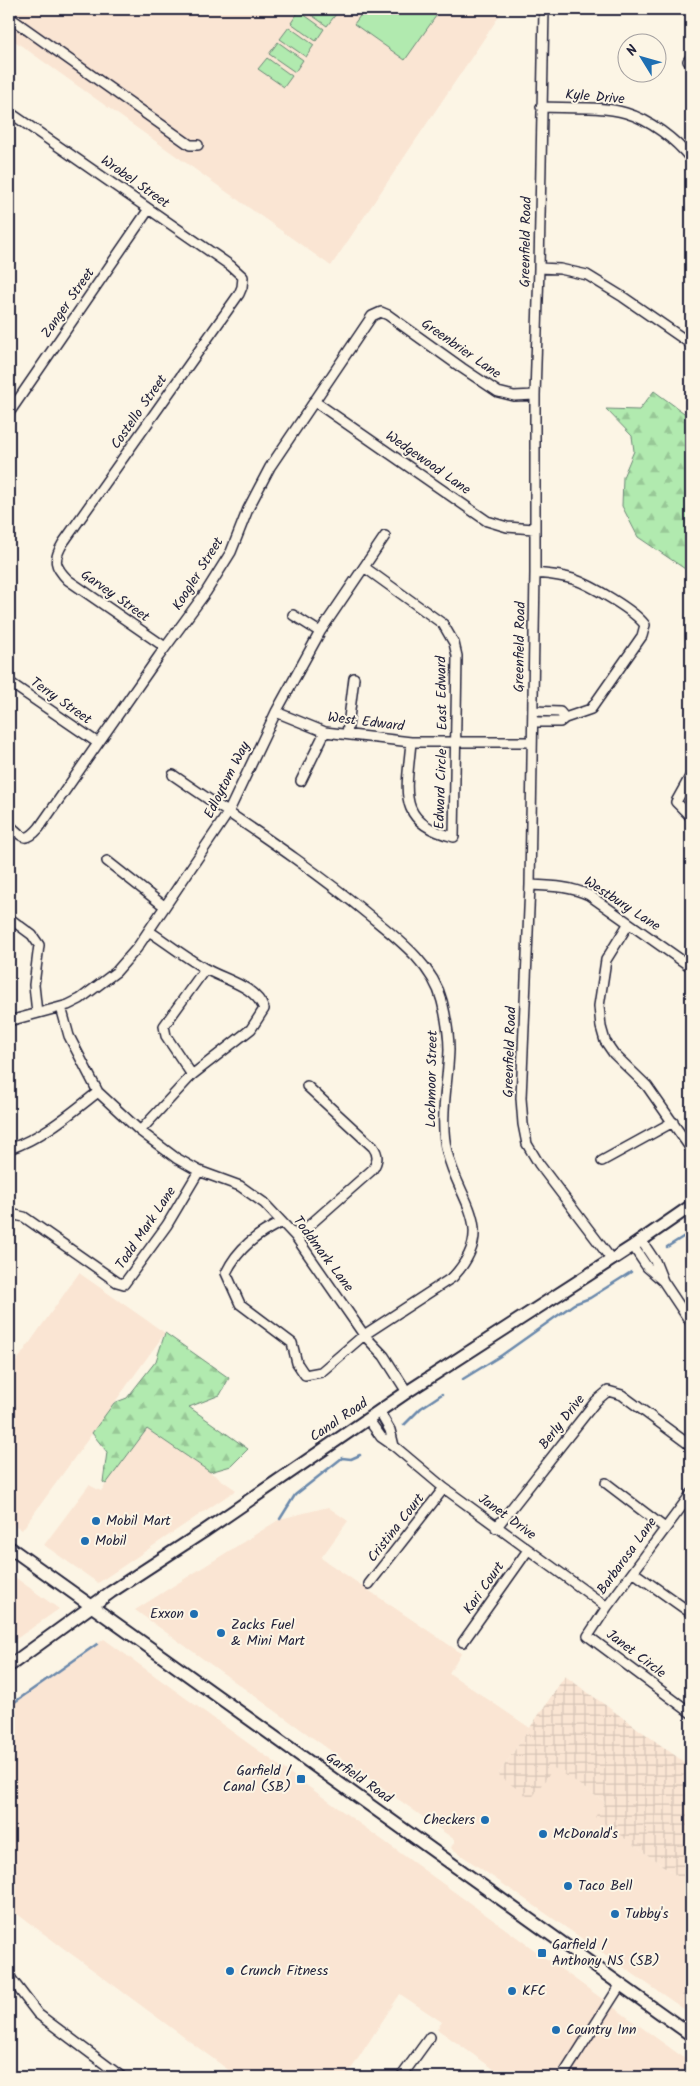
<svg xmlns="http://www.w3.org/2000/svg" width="700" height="2086" viewBox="0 0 700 2086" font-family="Kalam,sans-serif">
	<defs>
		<pattern id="industrial-grid" width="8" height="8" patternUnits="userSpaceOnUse" patternTransform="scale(1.25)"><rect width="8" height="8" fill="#fae5d3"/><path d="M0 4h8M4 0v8" fill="none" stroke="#d6c4b6"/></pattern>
		<pattern id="forest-firs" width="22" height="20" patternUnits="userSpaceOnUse" patternTransform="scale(1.25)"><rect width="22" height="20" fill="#b1eaaf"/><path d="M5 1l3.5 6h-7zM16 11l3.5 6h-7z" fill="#98c897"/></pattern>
	</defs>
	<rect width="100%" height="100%" fill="#fcf5e5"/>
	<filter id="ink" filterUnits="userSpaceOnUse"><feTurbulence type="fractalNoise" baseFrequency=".02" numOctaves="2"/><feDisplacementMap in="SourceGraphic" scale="10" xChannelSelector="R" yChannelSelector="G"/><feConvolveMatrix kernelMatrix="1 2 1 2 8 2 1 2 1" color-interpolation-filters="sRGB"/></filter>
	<g filter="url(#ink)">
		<path fill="#fae5d3" d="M 9,9 L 504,9 L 331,266 L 9,37 Z
			M 79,1273 L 165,1333 L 22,1530 L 9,1521 L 9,1372 Z
			M 147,1429 L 236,1490 L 98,1583 L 44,1545 L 89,1485 L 101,1491 Z
			M 328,1507 L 348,1521 L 321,1558 L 461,1653 L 449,1673 L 530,1728 L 498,1775 L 554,1767 L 605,1802 L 596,1817 L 691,1886 L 691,1913 L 688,1918 L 691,1921 L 691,1982 L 679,2000 L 691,2009 L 691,2014 L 451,1848 L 455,1840 L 135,1610 L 280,1519 Z
			M 9,1573 L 59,1609 L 9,1644 Z
			M 104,1639 L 691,2063 L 691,2077 L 505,2077 L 437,2029 L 442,2022 L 400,1994 L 346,2077 L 238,2077 L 9,1908 L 9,1705 Z"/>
		<path fill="url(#industrial-grid)" d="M 565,1676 L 691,1767 L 691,1886 L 595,1817 L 605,1802 L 554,1768 L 531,1799 L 498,1775 Z
			M 691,1982 L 691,2009 L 679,2000 Z"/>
		<path fill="#b1eaaf" stroke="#6a8675" d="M 303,9 L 328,9 L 336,14 L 327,26 Z
			M 365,9 L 441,9 L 405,60 L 354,24 Z
			M 299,11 L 324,29 L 316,41 L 291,23 Z
			M 289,27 L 314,45 L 306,57 L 280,39 Z
			M 278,42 L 303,60 L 295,72 L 269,54 Z
			M 267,58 L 292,76 L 284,87 L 258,69 Z"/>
		<path fill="url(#forest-firs)" stroke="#6a8675" d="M 654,391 L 691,418 L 691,573 L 638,537 L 622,506 L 623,477 L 634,451 L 632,436 L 606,409 L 639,410 Z
			M 165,1333 L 229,1378 L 220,1395 L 189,1407 L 248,1449 L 231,1466 L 210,1472 L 147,1429 L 106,1484 L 103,1482 L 107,1452 L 92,1433 L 114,1403 L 127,1398 L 156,1361 Z"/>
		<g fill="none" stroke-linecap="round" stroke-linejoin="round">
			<path stroke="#6b89ac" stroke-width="2.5" d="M 667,1247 L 691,1232
				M 463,1379 L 502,1355 L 574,1304 L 590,1298 L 631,1272
				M 404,1425 L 421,1408 L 442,1394
				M 280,1519 L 295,1495 L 342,1458 L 351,1459 L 360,1455
				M 9,1706 L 97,1644"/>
			<defs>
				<path id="street" d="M 544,9 L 539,268 L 535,395 L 535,573 L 530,885 L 521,1098 L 523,1124 L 527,1144 L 539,1164 L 611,1259
					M 9,17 L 190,145 L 198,145
					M 688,61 L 691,57
					M 541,107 C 566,108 603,106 626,113 C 650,120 675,139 691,159
					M 9,112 L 231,266 L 243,277 L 242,287 L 239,294 L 63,543 C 53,560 54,566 68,580 L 165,647
					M 539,268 L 560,269 L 587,275 L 623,297 L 691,344
					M 314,401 L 487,521 L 507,527 L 534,529
					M 9,413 L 149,209
					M 364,567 L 443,624 L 454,643 L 457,656 L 454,837 C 395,823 407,790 411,742
					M 535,573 C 547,574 561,575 573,579 C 591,585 634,610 645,625 L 642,636 L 591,709 L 565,718
					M 293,615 L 320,632
					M 9,682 L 98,743
					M 276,712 L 325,732 L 411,742 L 532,742
					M 533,722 L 560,722 L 565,718 L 560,712 L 533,711
					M 347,734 L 354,678
					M 173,775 C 240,821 308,864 370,916 C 398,939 433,965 442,1001 C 446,1017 449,1034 449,1050 C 448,1084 439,1118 447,1152 C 459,1202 498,1228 453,1277 L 364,1335 L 321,1372 L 305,1375 L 297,1363 L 292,1343 L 240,1304 L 226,1273 C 238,1248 257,1234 282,1222
					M 691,775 L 676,802 L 691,817
					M 301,781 L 325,732
					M 9,825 C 22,835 24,845 39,828 L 159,656 L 206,592 L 231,552 L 248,509 L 270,467 L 372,316 L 381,312 L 388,315 L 462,368 L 498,392 L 514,396 L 535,395
					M 107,861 L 164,906
					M 530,885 C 552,886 569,886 589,895 L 691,967
					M 9,918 L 32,935 L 39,945 L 34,985 L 37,1013
					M 629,923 L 606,960 L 599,1006 L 601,1027 L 605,1041 L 614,1054 L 647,1086 L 691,1149
					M 61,1007 L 69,1036 L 98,1092 L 140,1131 L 176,1158 L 199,1171 L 240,1186 L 264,1203 L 296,1237 L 364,1335 L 384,1356 L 407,1392
					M 9,1021 L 68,1005 L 80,999 L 116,972 L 137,948 L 228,813 L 276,712 L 320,632 L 385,536
					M 192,1075 L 166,1036 L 164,1026 L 205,969
					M 140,1131 L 192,1075 L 251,1029 L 264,1009 C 255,985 224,980 204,968 C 185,957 167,943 149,931
					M 9,1149 C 42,1138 70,1114 98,1092
					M 602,1161 L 673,1122
					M 9,1219 L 15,1215 L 24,1217 L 117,1282 L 124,1284 L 167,1225 L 199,1171
					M 296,1237 L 372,1170 C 378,1162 379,1155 373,1147 L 307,1086
					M 633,1246 L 647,1267 L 663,1281 L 655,1261 L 641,1240
					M 663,1281 L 691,1323
					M 368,1419 L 381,1437 L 394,1446 L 390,1430 L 379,1411
					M 394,1446 L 444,1488 L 607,1607
					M 606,1483 L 665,1528
					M 691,1494 L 607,1607 L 588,1636 L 691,1713
					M 496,1528 L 596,1401 L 608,1391 L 622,1395 L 691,1446
					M 633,1572 L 691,1613
					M 369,1584 L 444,1488
					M 463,1642 L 528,1550
					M 9,1976 L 38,2014 L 122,2077
					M 401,2077 L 430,2037
					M 562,2077 L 621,1984"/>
				<path id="secondary" d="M 9,1547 L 691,2035
					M 9,1666 L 111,1592 L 203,1532 L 407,1392 L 633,1246 L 691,1206"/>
			</defs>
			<use href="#street" stroke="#22223b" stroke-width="12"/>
			<use href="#secondary" stroke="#22223b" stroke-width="15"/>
			<use href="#street" stroke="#fcf5e5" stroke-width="9"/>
			<use href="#secondary" stroke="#fcf5e5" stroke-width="11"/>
		</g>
	</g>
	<g fill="#1f6fb2" stroke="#fcf5e5" stroke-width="2">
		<circle cx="96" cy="1521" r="5"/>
		<circle cx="85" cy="1541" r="5"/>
		<circle cx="194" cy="1614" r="5"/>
		<circle cx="221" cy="1633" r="5"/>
		<rect x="296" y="1774" width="10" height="10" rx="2.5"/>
		<circle cx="485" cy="1820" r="5"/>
		<circle cx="543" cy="1834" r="5"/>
		<circle cx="568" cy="1886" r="5"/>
		<circle cx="615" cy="1914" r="5"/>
		<rect x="537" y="1948" width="10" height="10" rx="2.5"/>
		<circle cx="230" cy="1971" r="5"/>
		<circle cx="512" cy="1991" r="5"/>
		<circle cx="556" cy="2030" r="5"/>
	</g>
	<g text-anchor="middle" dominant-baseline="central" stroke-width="4" stroke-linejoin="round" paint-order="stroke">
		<g font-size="14" fill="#22223b" stroke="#fcf5e5">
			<text transform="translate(595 97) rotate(5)">Kyle Drive</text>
			<text transform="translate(135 182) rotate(35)">Wrobel Street</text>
			<text transform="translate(526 242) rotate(-89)">Greenfield Road</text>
			<text transform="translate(68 303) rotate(-55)">Zanger Street</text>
			<text transform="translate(461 349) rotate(35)">Greenbrier Lane</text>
			<text transform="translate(139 412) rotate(-55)">Costello Street</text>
			<text transform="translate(428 463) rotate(35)">Wedgewood Lane</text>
			<text transform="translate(198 574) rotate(-58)">Koogler Street</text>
			<text transform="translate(115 596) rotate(35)">Garvey Street</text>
			<text transform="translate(520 647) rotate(-89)">Greenfield Road</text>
			<text transform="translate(442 693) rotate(-91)">East Edward</text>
			<text transform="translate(61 701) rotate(35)">Terry Street</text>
			<text transform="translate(366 722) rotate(7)">West Edward</text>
			<text transform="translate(227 780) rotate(-63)">Edloytom Way</text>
			<text transform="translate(441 789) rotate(-88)">Edward Circle</text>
			<text transform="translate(622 904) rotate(33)">Westbury Lane</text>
			<text transform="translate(510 1052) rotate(-88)">Greenfield Road</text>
			<text transform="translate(432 1079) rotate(-89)">Lochmoor Street</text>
			<text transform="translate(146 1228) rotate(-56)">Todd Mark Lane</text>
			<text transform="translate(323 1254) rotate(53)">Toddmark Lane</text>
			<text transform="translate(339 1420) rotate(-34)">Canal Road</text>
			<text transform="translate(562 1422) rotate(-52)">Berly Drive</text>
			<text transform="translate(507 1517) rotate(36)">Janet Drive</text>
			<text transform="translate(396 1528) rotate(-52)">Cristina Court</text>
			<text transform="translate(627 1556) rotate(-54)">Barbarosa Lane</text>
			<text transform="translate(484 1588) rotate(-55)">Kari Court</text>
			<text transform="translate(636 1654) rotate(37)">Janet Circle</text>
			<text transform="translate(359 1778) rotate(35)">Garfield Road</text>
		</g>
		<g font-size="14" fill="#22223b" stroke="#fcf5e5" text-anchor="start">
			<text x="106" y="1521">Mobil Mart</text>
			<text x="95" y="1541">Mobil</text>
			<text x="184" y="1614" text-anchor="end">Exxon</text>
			<text x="231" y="1625">Zacks Fuel<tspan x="231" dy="16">&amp; Mini Mart</tspan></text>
			<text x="291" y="1771" text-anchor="end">Garfield /<tspan x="291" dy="16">Canal (SB)</tspan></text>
			<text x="475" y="1820" text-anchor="end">Checkers</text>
			<text x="553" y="1834">McDonald's</text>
			<text x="578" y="1886">Taco Bell</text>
			<text x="625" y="1914">Tubby's</text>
			<text x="552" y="1945">Garfield /<tspan x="552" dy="16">Anthony NS (SB)</tspan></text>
			<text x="240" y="1971">Crunch Fitness</text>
			<text x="522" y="1991">KFC</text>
			<text x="566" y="2030">Country Inn</text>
		</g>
	</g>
	<rect width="700" height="2086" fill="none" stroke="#fcf5e5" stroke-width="30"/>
	<rect x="15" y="15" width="670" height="2056" fill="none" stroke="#22223b" stroke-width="2" filter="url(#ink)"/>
	<g transform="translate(642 58) rotate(307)"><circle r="24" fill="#fcf5e5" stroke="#a5a1a1"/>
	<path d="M0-4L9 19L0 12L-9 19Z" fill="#1f6fb2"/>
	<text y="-8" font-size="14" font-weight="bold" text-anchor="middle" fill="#22223b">N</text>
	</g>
</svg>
